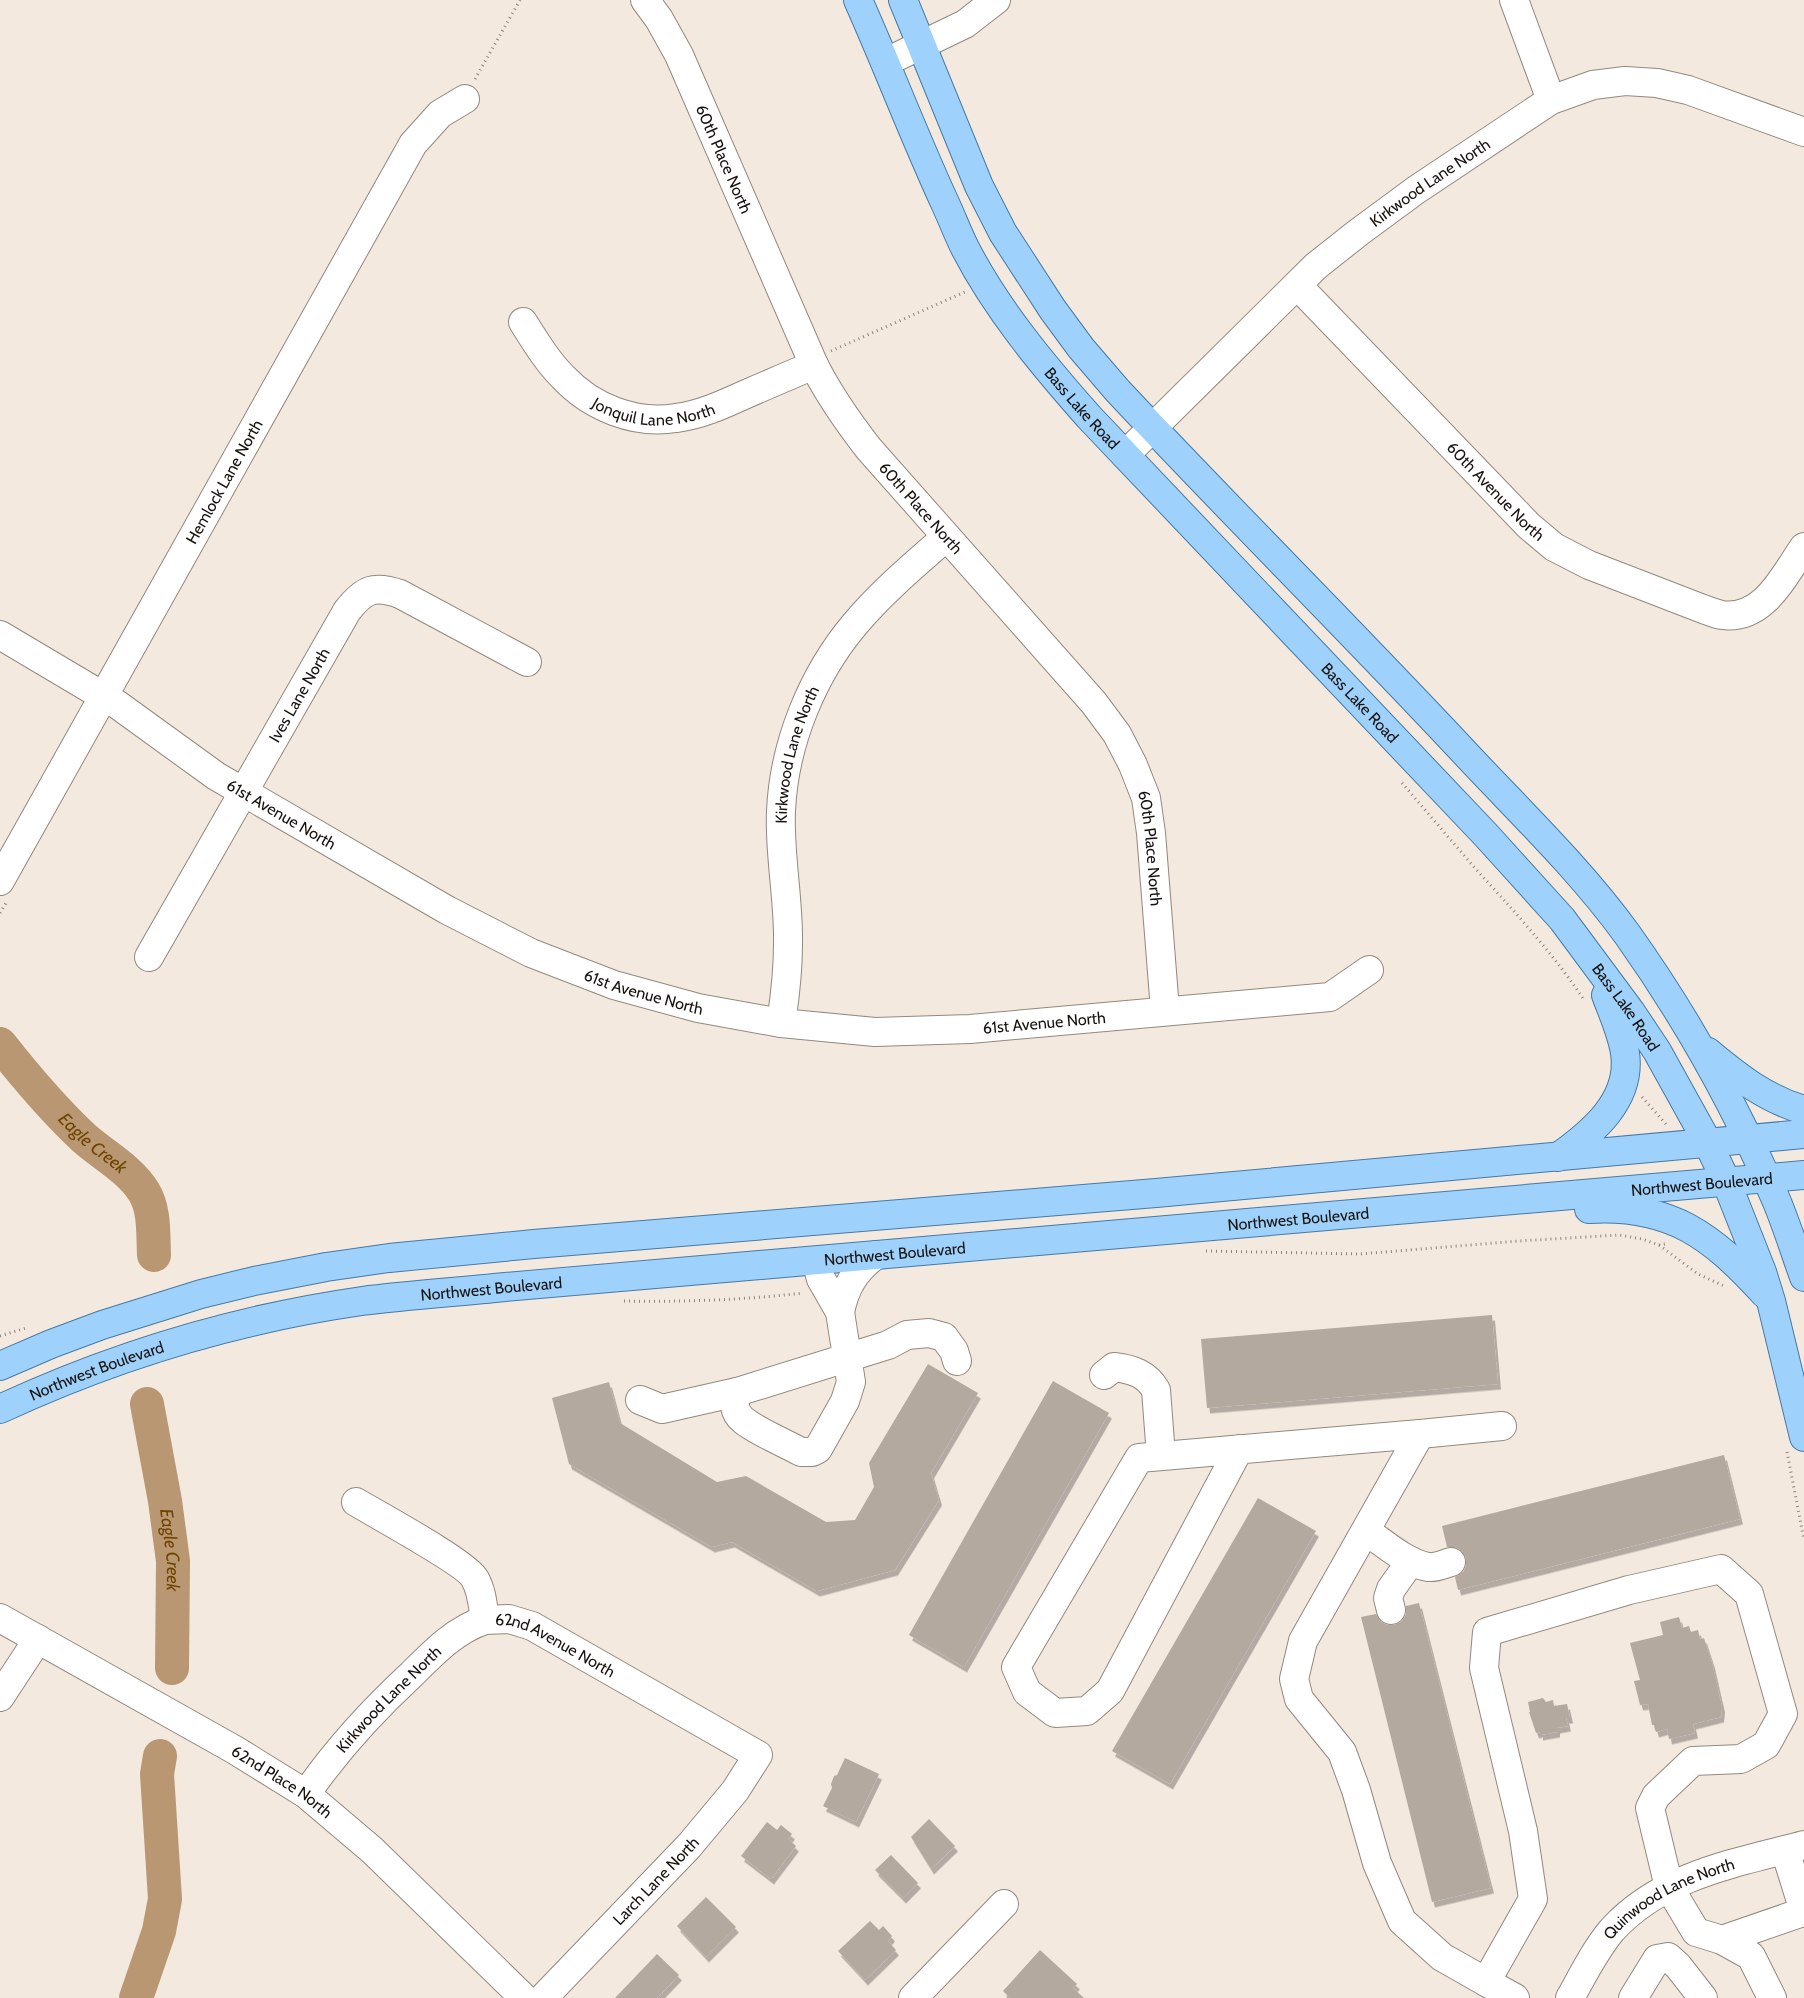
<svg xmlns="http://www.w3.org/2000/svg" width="1804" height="1998" viewBox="0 0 1804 1998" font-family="Cabin,sans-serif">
	<defs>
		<filter id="shadow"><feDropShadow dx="3" dy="5.5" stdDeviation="0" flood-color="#0004"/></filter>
	</defs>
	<rect width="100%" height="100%" fill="#f4e9de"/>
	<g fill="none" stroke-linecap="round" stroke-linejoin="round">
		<g stroke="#b89772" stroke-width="34">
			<path id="s1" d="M 0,1044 C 26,1077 53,1109 84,1138 C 103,1155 130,1169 144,1192 C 155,1210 153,1235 154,1255"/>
			<path id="s2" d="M 147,1404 L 165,1501 L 173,1561 L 172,1668"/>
			<path d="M 136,1998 L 159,1931 L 165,1899 L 157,1774 L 160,1756"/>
		</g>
	</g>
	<path fill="#b4a99e" filter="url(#shadow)" d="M 1492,1315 L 1498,1384 L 1207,1408 L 1201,1339 Z
		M 928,1364 L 978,1393 L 931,1473 L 939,1500 L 895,1570 L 817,1591 L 732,1542 L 712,1547 L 569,1464 L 552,1398 L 609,1382 L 620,1423 L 717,1482 L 746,1476 L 826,1522 L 855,1520 L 874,1487 L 869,1463 Z
		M 1053,1381 L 1109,1413 L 964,1667 L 909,1635 Z
		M 1724,1455 L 1740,1519 L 1458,1590 L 1455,1577 L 1463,1572 L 1466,1566 L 1466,1558 L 1461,1550 L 1455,1547 L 1447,1547 L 1442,1526 Z
		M 1258,1498 L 1316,1531 L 1170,1784 L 1112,1751 Z
		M 1419,1603 L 1491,1888 L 1432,1902 L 1361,1617 L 1376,1614 L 1380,1621 L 1387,1625 L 1394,1625 L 1402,1621 L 1406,1614 L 1406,1606 Z
		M 1679,1617 L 1682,1628 L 1689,1626 L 1691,1632 L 1698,1630 L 1700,1639 L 1704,1638 L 1712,1663 L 1722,1707 L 1721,1717 L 1693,1724 L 1695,1733 L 1669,1739 L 1667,1729 L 1656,1732 L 1654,1725 L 1652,1725 L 1648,1704 L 1640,1705 L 1634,1681 L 1640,1680 L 1630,1643 L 1663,1635 L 1660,1622 Z
		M 1543,1698 L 1546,1702 L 1553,1700 L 1554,1706 L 1567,1704 L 1570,1718 L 1566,1718 L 1568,1726 L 1557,1728 L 1557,1732 L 1540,1735 L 1540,1732 L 1536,1733 L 1529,1712 L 1530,1712 L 1528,1702 Z
		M 845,1758 L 879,1774 L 856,1822 L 823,1806 L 832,1788 L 831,1784 L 834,1776 L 837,1775 Z
		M 929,1819 L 955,1846 L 931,1869 L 911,1837 Z
		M 767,1822 L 777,1830 L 781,1825 L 792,1834 L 788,1839 L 796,1846 L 771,1879 L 741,1856 Z
		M 891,1855 L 918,1883 L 903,1898 L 875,1870 Z
		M 706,1897 L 736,1927 L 706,1957 L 677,1926 Z
		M 870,1921 L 879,1930 L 883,1926 L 892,1936 L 888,1941 L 896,1950 L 865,1980 L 838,1951 Z
		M 1040,1950 L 1077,1984 L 1073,1988 L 1084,1998 L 1010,1998 L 1003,1991 Z
		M 657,1954 L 679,1975 L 657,1998 L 615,1998 Z"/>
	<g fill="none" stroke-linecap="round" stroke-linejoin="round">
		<defs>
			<g id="minor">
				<path id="s3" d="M 645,0 L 659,19 L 679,55 L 814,365 C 829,395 848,422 869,449 L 1094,703 L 1117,734 L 1133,765 L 1146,798 L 1151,833 L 1165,1010"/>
				<path d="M 1514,0 L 1551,100"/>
				<path d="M 886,62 L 965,24 L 996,0"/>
				<path id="s4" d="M 1298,286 L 1529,526 L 1554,547 L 1589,565 L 1703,609 C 1709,611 1716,614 1722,615 C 1764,621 1784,575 1804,547"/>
				<path id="s5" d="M 523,322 C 535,341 547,361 563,377 C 591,407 635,425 676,418 C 700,415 722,405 744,395 C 767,385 790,375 814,365"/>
				<path id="s6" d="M 1125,455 L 1316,266 L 1359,232 L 1416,190 L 1551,100 L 1593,85 L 1625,81 L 1657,83 L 1688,90 L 1804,132"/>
				<path id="s7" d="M 0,635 L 118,705 L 216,776 L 447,910 L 531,953 L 614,985 L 698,1008 L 781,1023 L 875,1032 L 970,1029 L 1330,997 L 1369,970"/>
				<path id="s8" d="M 0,881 L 413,144 L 440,114 L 465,99"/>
				<path id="s9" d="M 149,957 L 347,611 C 364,589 374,585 400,594 L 527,662"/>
				<path id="s10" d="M 781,1023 C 785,997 788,970 788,944 C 789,899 779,855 781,811 C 784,744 812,675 855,624 C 882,592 914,565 945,538"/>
				<path d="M 816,1261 L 821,1279 L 840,1312 L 851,1382 L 845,1401 L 818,1449 L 812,1452 L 801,1452 C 785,1443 756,1431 743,1420 C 734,1413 733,1402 737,1392 L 888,1345 L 907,1335 L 929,1333 L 944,1337 L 954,1351 L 957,1361"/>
				<path d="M 840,1312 C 845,1287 855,1270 876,1255"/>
				<path d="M 1104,1375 L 1114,1367 C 1132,1369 1147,1374 1156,1390 L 1161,1456"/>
				<path d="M 640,1400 L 662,1409 L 737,1392"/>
				<path d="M 1420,1434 L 1502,1426"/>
				<path d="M 1239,1449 L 1110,1691 L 1087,1711 L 1055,1713 L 1027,1692 L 1016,1667 L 1139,1458 L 1420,1434 L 1303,1641 L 1294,1679 L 1299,1699 L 1342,1752 L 1356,1790 L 1377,1863 L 1402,1921 L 1442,1957 L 1486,1982 L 1533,1899 L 1523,1831 L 1484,1668 L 1487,1632 L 1629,1590 L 1721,1569 L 1749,1594 L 1783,1714 L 1766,1745 L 1741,1759 L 1693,1761 L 1656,1796 L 1650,1808 L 1669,1887 L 1696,1932 L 1722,1940 L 1751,1956 L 1772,1998"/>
				<path id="s11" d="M 356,1502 C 376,1514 468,1564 475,1579 C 482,1591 483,1607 485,1620 L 509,1619 L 532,1626 L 758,1755 L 735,1791 L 689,1846 L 543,1998"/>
				<path d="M 1366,1531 C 1384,1543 1406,1563 1428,1567 C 1436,1568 1444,1564 1451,1562"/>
				<path d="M 1391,1610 L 1388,1598 L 1391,1589 L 1411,1561"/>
				<path id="s12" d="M 0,1618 L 235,1750 L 306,1794 L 372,1850 L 524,1998"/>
				<path d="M 0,1697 L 38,1639"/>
				<path id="s13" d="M 306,1794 C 337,1749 372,1711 412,1674 C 434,1652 455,1630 485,1620"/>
				<path d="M 1785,1850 L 1804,1911"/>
				<path d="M 1722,1940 L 1803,1912"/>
				<path d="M 1486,1982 L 1515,1998"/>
				<path d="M 913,1998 L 1004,1904"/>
				<path id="s14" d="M 1570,1998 C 1583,1975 1595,1950 1612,1930 C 1662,1875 1736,1863 1804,1845"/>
				<path d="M 1633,1998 L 1657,1959 L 1668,1957 L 1678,1966 L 1703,1998"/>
			</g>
			<g id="major">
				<path id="s15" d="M 858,0 C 888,67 914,136 945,203 C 952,218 958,234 965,248 C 997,310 1043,365 1089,417 L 1485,834 L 1562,919 L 1631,1012 L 1657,1051 L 1708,1143 L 1726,1181 L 1762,1272 L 1771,1301 L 1804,1437"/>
				<path d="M 903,0 L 979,186 L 1003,233 L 1053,310 L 1081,348 L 1117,390 C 1231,512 1350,630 1464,752 C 1519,811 1579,868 1627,934 C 1686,1017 1737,1108 1777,1202 C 1787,1226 1795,1252 1804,1277"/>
				<path d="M 1708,1052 C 1738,1077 1766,1099 1804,1110"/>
				<path d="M 1558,1157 C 1592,1133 1632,1100 1625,1053 C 1622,1033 1613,1014 1606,995"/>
				<path d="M 1589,1209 C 1671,1204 1712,1236 1765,1294"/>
				<path d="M 0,1366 L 51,1344 L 102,1325 L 201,1294 L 254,1281 L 326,1267 L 389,1258 L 534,1244 L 1156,1193 L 1804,1134"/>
				<path id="s16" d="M 0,1409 C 114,1356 237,1319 362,1301 C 409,1295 457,1292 505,1287 L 1804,1175"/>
			</g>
		</defs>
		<use href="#minor" stroke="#92897e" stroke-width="30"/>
		<use href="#major" stroke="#447aa7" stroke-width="30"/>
		<path stroke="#8c847c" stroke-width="3" stroke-dasharray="1 4" stroke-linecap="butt" d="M 475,79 L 520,0
			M 831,351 L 965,292
			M 1402,783 C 1426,811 1450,839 1474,867 C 1513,910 1552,952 1584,1000
			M 0,913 L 6,903
			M 1642,1097 L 1666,1124
			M 1659,1245 L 1698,1274 L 1724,1286
			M 1206,1251 L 1360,1254 L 1519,1241 L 1619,1235 L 1642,1239 L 1659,1245 L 1665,1244
			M 624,1301 C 684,1302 743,1300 803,1293
			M 0,1336 L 26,1328
			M 1787,1452 L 1804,1540"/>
		<use href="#minor" stroke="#fff" stroke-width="28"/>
		<use href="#major" stroke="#9ed1fb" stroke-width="28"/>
	</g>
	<g text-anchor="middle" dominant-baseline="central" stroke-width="4" stroke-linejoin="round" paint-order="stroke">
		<g font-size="16" fill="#17130f" stroke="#fff">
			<text stroke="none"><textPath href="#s3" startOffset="178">60th Place North</textPath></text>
			<text stroke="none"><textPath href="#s6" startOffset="410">Kirkwood Lane North</textPath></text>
			<text stroke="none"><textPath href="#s5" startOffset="170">Jonquil Lane North</textPath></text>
			<text stroke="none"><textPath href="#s15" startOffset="469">Bass Lake Road</textPath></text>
			<text stroke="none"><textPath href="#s8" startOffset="458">Hemlock Lane North</textPath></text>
			<text stroke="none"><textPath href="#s4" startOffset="285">60th Avenue North</textPath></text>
			<text stroke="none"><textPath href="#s3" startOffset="582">60th Place North</textPath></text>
			<text stroke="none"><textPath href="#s9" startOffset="302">Ives Lane North</textPath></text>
			<text stroke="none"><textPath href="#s15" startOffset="874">Bass Lake Road</textPath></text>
			<text stroke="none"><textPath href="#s10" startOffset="271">Kirkwood Lane North</textPath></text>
			<text stroke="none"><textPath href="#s7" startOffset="334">61st Avenue North</textPath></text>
			<text stroke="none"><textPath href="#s3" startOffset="1002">60th Place North</textPath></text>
			<text stroke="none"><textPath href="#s7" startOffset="739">61st Avenue North</textPath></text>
			<text stroke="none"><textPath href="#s15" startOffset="1279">Bass Lake Road</textPath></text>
			<text stroke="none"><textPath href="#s7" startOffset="1144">61st Avenue North</textPath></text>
			<text stroke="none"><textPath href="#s16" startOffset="1724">Northwest Boulevard</textPath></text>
			<text stroke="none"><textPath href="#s16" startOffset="1319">Northwest Boulevard</textPath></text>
			<text stroke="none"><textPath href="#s16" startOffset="914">Northwest Boulevard</textPath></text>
			<text stroke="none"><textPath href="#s16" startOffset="509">Northwest Boulevard</textPath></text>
			<text stroke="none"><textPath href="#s16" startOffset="104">Northwest Boulevard</textPath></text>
			<text stroke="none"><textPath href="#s11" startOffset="261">62nd Avenue North</textPath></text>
			<text stroke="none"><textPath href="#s13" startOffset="126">Kirkwood Lane North</textPath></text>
			<text stroke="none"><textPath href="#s12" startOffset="326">62nd Place North</textPath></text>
			<text transform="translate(656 1881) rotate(-46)">Larch Lane North</text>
			<text stroke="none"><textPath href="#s14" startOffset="146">Quinwood Lane North</textPath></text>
		</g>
		<g font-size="18" font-style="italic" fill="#704400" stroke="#fff">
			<text stroke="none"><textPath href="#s1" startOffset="136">Eagle Creek</textPath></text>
			<text stroke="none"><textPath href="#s2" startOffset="148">Eagle Creek</textPath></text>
		</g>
	</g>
</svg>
